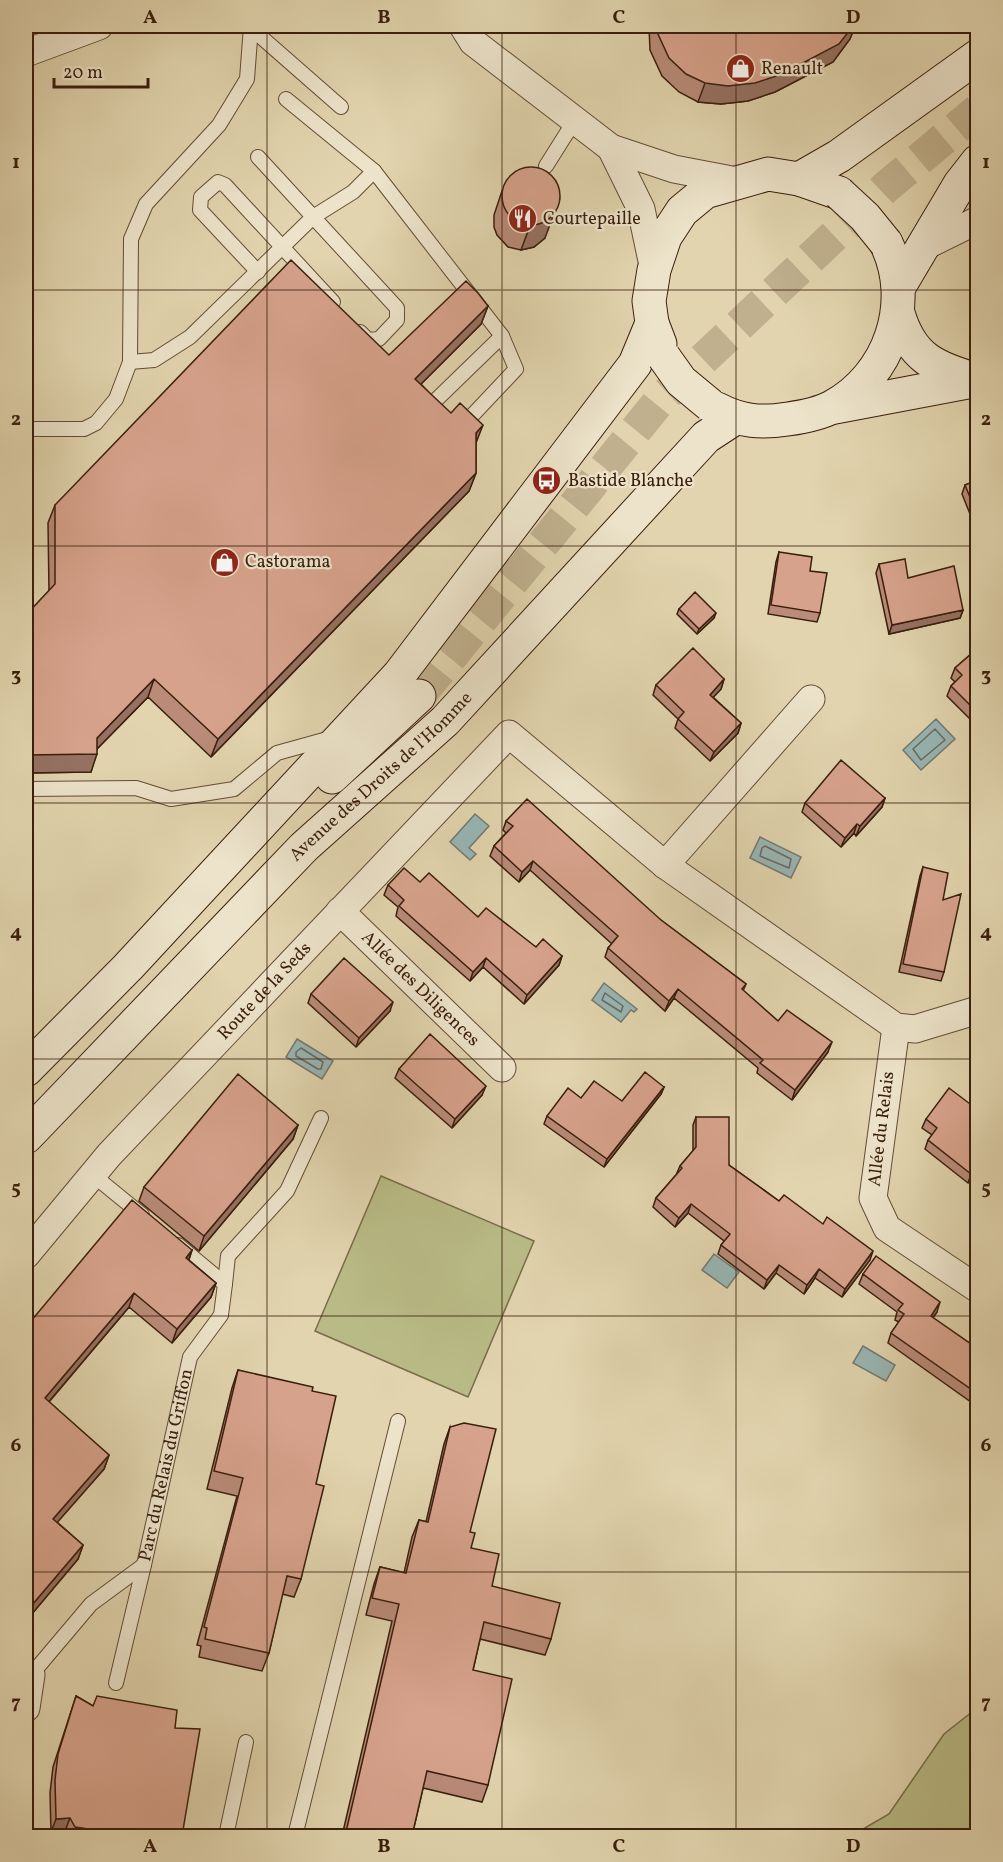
<svg xmlns="http://www.w3.org/2000/svg" width="1003" height="1862" viewBox="0 0 1003 1862" font-family="Vollkorn,serif">
	<rect width="100%" height="100%" fill="#e1d4ae"/>
	<filter id="stains"><feTurbulence type="fractalNoise" baseFrequency=".00333" numOctaves="4"/><feColorMatrix values="0 0 0 0 .2 0 0 0 0 .09 0 0 0 0 .02 0 0 0 .5 -.17"/></filter>
	<radialGradient id="worn" r=".72"><stop offset=".6" stop-color="#630" stop-opacity="0"/><stop offset="1" stop-color="#630" stop-opacity=".3"/></radialGradient>
	<path fill="#b9bb86" stroke="#7a6c49" stroke-width="1.5" d="M 381,1176 L 534,1241 L 468,1397 L 315,1331 Z
		M 977,1708 L 977,1836 L 851,1836 L 889,1814 L 944,1734 Z"/>
	<path fill="#98b6b5" stroke="#727971" stroke-width="1.5" d="M 936,719 L 955,739 L 921,770 L 903,750 Z
		M 475,814 L 489,826 L 469,848 L 476,854 L 470,860 L 450,842 Z
		M 760,837 L 801,857 L 791,878 L 750,858 Z
		M 604,983 L 637,1009 L 634,1012 L 631,1010 L 621,1022 L 592,1000 Z
		M 297,1039 L 333,1061 L 322,1079 L 286,1057 Z
		M 714,1254 L 739,1272 L 727,1288 L 702,1270 Z
		M 863,1346 L 895,1365 L 886,1381 L 853,1363 Z"/>
	<g fill="none" stroke-linecap="round" stroke-linejoin="round">
		<path stroke="#696a60" stroke-width="1.5" d="M 935,729 L 945,740 L 921,760 L 913,749 Z
			M 765,846 L 791,859 L 789,868 L 760,856 L 762,848 Z
			M 605,993 L 623,1006 L 621,1012 L 602,1000 Z
			M 301,1048 L 323,1062 L 321,1069 L 318,1069 L 296,1056 L 296,1052 Z"/>
		<path stroke="#c0b08e" stroke-width="33" stroke-dasharray="33 16" stroke-linecap="butt" d="M 419,696 L 661,399 L 886,187 L 978,110"/>
		<defs>
			<g id="lane">
				<path d="M 252,29 L 341,107"/>
				<path d="M 286,99 L 374,171"/>
				<path d="M 258,157 L 397,308 L 397,320 L 379,339 L 368,340 L 360,332"/>
				<path d="M 546,166 L 575,120"/>
				<path d="M 258,272 L 200,210 L 201,197 L 218,182 L 225,185 L 333,302"/>
				<path d="M 130,362 L 154,360 L 190,337 L 313,217 L 353,192 L 374,171 L 502,336 L 516,369 L 467,421"/>
				<path d="M 437,399 L 502,336"/>
				<path d="M 26,429 L 84,429 L 96,423 L 116,399 L 130,362 L 131,239 L 146,204 L 219,125 L 247,79 L 251,26"/>
				<path d="M 26,789 L 136,788 L 171,799 L 234,789 L 277,753 L 331,738"/>
				<path d="M 93,1175 L 142,1215"/>
				<path d="M 225,1284 L 228,1256 L 287,1191 L 321,1118"/>
				<path id="s1" d="M 31,1675 L 91,1604 L 144,1565 L 190,1357 L 221,1315 L 225,1284 L 178,1245"/>
				<path d="M 116,1683 L 144,1565"/>
				<path d="M 226,1836 L 246,1742"/>
				<path d="M 295,1836 L 398,1421"/>
			</g>
			<g id="street">
				<path d="M 463,26 L 473,42 L 611,148 L 674,169 L 737,181"/>
				<path d="M 26,53 L 99,26"/>
				<path d="M 611,148 L 641,209 L 654,270"/>
				<path d="M 921,248 L 978,220"/>
				<path d="M 665,865 L 811,699"/>
				<path id="s2" d="M 340,911 L 502,1068"/>
				<path d="M 896,1027 L 873,1198 L 887,1228 L 978,1289"/>
				<path id="s3" d="M 26,1255 L 109,1155 L 509,734 L 665,865 L 896,1027 L 915,1029 L 978,1010"/>
				<path d="M 26,1708 L 31,1675"/>
			</g>
			<g id="secondary">
				<path d="M 799,179 L 839,156 L 978,56"/>
				<path d="M 900,285 L 960,184 L 978,161"/>
				<path d="M 898,313 C 911,358 935,368 977,380"/>
				<path d="M 660,344 L 652,323 L 649,301 L 654,270 L 665,237 L 682,211 L 705,192 L 768,174 L 799,179 L 839,193"/>
				<path d="M 835,407 L 978,380"/>
				<path d="M 717,409 C 742,422 761,423 788,419 C 802,417 819,414 832,407 C 890,376 915,302 886,243"/>
				<path d="M 332,777 L 419,696"/>
				<path d="M 26,1070 L 128,967 L 399,675 L 635,364 L 652,323"/>
				<path id="s4" d="M 26,1137 L 304,847 L 445,721 L 706,437 L 735,418"/>
			</g>
		</defs>
		<use href="#lane" stroke="#644c34" stroke-width="16"/>
		<use href="#street" stroke="#644c34" stroke-width="29"/>
		<use href="#secondary" stroke="#3a1e0c" stroke-width="35"/>
		<use href="#lane" stroke="#ece3ca" stroke-width="14"/>
		<use href="#street" stroke="#ece3ca" stroke-width="27"/>
		<use href="#secondary" stroke="#ece3ca" stroke-width="33"/>
		<defs>
			<path id="secondary-bridge" d="M 839,193 L 865,217 L 886,243
				M 664,357 L 681,381 L 710,405"/>
		</defs>
		<use href="#secondary-bridge" stroke="#3a1e0c" stroke-width="35" stroke-linecap="butt"/>
		<use href="#secondary-bridge" stroke="#ece3ca" stroke-width="33"/>
	</g>
	<path fill="#b98b78" stroke="#3a1e0c" stroke-width="1.5" d="M 649,26 L 855,26 L 850,39 L 833,62 L 775,92 L 748,101 L 721,104 L 698,102 L 679,92 L 662,76 L 650,50 Z
		M 502,191 L 545,238 L 534,247 L 521,250 L 508,247 L 497,235 L 494,227 L 494,215 Z
		M 488,306 L 481,324 L 421,384 L 476,443 L 476,473 L 469,491 L 211,757 L 148,697 L 97,749 L 91,772 L 26,773 L 26,615 L 49,591 L 48,523 L 55,505 L 389,355 Z
		M 978,480 L 978,534 L 962,494 L 965,485 Z
		M 779,552 L 810,571 L 820,613 L 817,622 L 768,614 L 776,562 Z
		M 879,564 L 908,578 L 963,610 L 960,618 L 889,634 L 876,573 Z
		M 679,609 L 714,618 L 697,634 L 677,614 Z
		M 978,648 L 978,727 L 947,696 L 951,686 L 955,682 L 951,678 L 955,668 Z
		M 724,679 L 721,689 L 713,697 L 741,723 L 738,733 L 710,761 L 675,728 L 678,719 L 653,695 L 656,685 Z
		M 885,798 L 882,807 L 856,836 L 854,833 L 841,847 L 802,812 L 805,803 Z
		M 506,821 L 661,920 L 746,984 L 743,991 L 778,1021 L 828,1052 L 792,1100 L 757,1073 L 758,1068 L 674,998 L 665,1011 L 605,957 L 608,948 L 612,944 L 530,870 L 519,882 L 490,856 L 494,846 L 506,833 L 503,830 Z
		M 923,867 L 943,900 L 944,972 L 941,981 L 899,972 L 920,876 Z
		M 420,882 L 478,917 L 536,947 L 562,956 L 559,965 L 524,1004 L 483,967 L 470,981 L 396,916 L 398,907 L 384,895 L 388,885 Z
		M 311,994 L 390,1011 L 356,1047 L 308,1003 Z
		M 399,1069 L 482,1095 L 452,1128 L 395,1078 Z
		M 664,1087 L 661,1094 L 604,1167 L 544,1124 L 547,1116 L 581,1098 L 622,1101 Z
		M 978,1110 L 978,1170 L 968,1183 L 925,1149 L 928,1140 L 932,1135 L 922,1128 L 926,1119 Z
		M 696,1117 L 729,1165 L 779,1201 L 870,1260 L 842,1297 L 815,1278 L 804,1294 L 776,1273 L 764,1289 L 718,1254 L 721,1245 L 724,1241 L 688,1213 L 675,1227 L 653,1207 L 656,1198 L 676,1175 L 680,1166 L 693,1151 L 693,1125 Z
		M 298,1125 L 293,1139 L 199,1251 L 139,1201 L 144,1187 Z
		M 192,1250 L 189,1260 L 216,1283 L 211,1297 L 172,1343 L 129,1307 L 49,1402 L 109,1455 L 104,1469 L 57,1522 L 83,1545 L 78,1559 L 26,1621 L 26,1327 Z
		M 863,1274 L 937,1312 L 933,1318 L 978,1349 L 978,1407 L 888,1343 L 891,1333 L 899,1322 L 895,1320 L 897,1312 L 859,1284 Z
		M 238,1370 L 312,1391 L 316,1484 L 301,1579 L 294,1597 L 282,1594 L 269,1653 L 262,1671 L 199,1657 L 201,1646 L 197,1645 L 237,1496 L 207,1489 L 232,1388 Z
		M 450,1427 L 470,1532 L 471,1548 L 492,1586 L 551,1639 L 545,1655 L 480,1639 L 473,1670 L 488,1785 L 482,1802 L 423,1788 L 412,1836 L 342,1836 L 392,1621 L 366,1615 L 374,1584 L 380,1567 L 404,1573 L 412,1537 L 419,1520 L 426,1522 L 444,1444 Z
		M 76,1696 L 93,1706 L 175,1728 L 182,1836 L 69,1836 L 65,1831 L 51,1832 L 50,1793 L 53,1767 Z"/>
	<path fill="#967162" stroke="#3a1e0c" stroke-width="1.5" d="M 853,26 L 855,26 L 850,39 L 833,62 L 775,92 L 748,101 L 721,104 L 698,102 L 705,83 Z
		M 560,198 L 545,238 L 534,247 L 521,250 L 530,226 Z
		M 488,306 L 481,324 L 408,397 L 415,379 Z
		M 483,425 L 476,443 L 476,433 Z
		M 476,473 L 469,491 L 211,757 L 218,739 Z
		M 963,610 L 960,618 L 889,634 L 892,625 Z
		M 716,613 L 714,618 L 697,634 L 699,629 Z
		M 154,679 L 148,697 L 92,754 L 97,754 L 91,772 L 26,773 L 26,755 L 97,738 Z
		M 724,679 L 721,689 L 707,704 L 710,695 Z
		M 741,723 L 738,733 L 710,761 L 714,752 Z
		M 885,798 L 882,807 L 856,836 L 860,826 Z
		M 857,824 L 854,833 L 841,847 L 845,838 Z
		M 533,861 L 530,870 L 519,882 L 522,872 Z
		M 562,956 L 559,965 L 524,1004 L 527,995 Z
		M 486,958 L 483,967 L 470,981 L 473,972 Z
		M 678,989 L 674,998 L 665,1011 L 669,1001 Z
		M 393,1002 L 390,1011 L 356,1047 L 359,1038 Z
		M 832,1042 L 828,1052 L 792,1100 L 795,1090 Z
		M 486,1086 L 482,1095 L 452,1128 L 455,1119 Z
		M 664,1087 L 661,1094 L 604,1167 L 607,1159 Z
		M 298,1125 L 293,1139 L 199,1251 L 204,1236 Z
		M 978,1166 L 978,1170 L 968,1183 L 971,1174 Z
		M 691,1204 L 688,1213 L 675,1227 L 679,1218 Z
		M 192,1250 L 187,1264 L 186,1258 Z
		M 873,1251 L 870,1260 L 842,1297 L 845,1289 Z
		M 779,1265 L 776,1273 L 764,1289 L 767,1280 Z
		M 819,1269 L 815,1278 L 804,1294 L 807,1285 Z
		M 216,1283 L 211,1297 L 172,1343 L 177,1329 Z
		M 134,1293 L 129,1307 L 40,1412 L 45,1398 Z
		M 940,1302 L 937,1312 L 927,1326 L 931,1316 Z
		M 109,1455 L 104,1469 L 48,1533 L 53,1519 Z
		M 83,1545 L 78,1559 L 26,1621 L 26,1612 Z
		M 70,1818 L 65,1831 L 51,1832 L 56,1819 Z"/>
	<path fill="#d7a28c" stroke="#3a1e0c" stroke-width="1.5" d="M 657,26 L 853,26 L 839,44 L 782,74 L 755,83 L 728,86 L 705,83 L 686,74 L 669,58 L 657,32 Z
		M502 196a29 29 0 1 1 58 0a29 29 0 1 1-58 0Z
		M 291,260 L 389,355 L 466,281 L 478,293 L 488,306 L 415,379 L 451,413 L 460,403 L 483,425 L 476,433 L 476,473 L 218,739 L 154,679 L 97,738 L 97,754 L 26,755 L 26,615 L 55,584 L 55,505 Z
		M 978,480 L 978,517 L 965,485 Z
		M 779,552 L 812,557 L 810,571 L 827,573 L 820,613 L 771,605 Z
		M 905,559 L 908,578 L 954,566 L 963,610 L 892,625 L 879,564 Z
		M 695,592 L 716,613 L 699,629 L 679,609 Z
		M 693,648 L 724,679 L 710,695 L 741,723 L 714,752 L 678,719 L 684,712 L 656,685 Z
		M 978,648 L 978,713 L 951,686 L 962,675 L 955,668 Z
		M 841,760 L 885,798 L 860,826 L 857,824 L 845,838 L 805,803 Z
		M 527,799 L 661,920 L 746,984 L 742,989 L 778,1021 L 787,1010 L 832,1042 L 795,1090 L 760,1063 L 763,1060 L 678,989 L 669,1001 L 608,948 L 618,936 L 533,861 L 522,872 L 494,846 L 513,826 L 506,821 Z
		M 923,867 L 948,873 L 943,900 L 961,894 L 944,972 L 903,964 Z
		M 404,868 L 420,882 L 429,873 L 478,917 L 486,908 L 536,947 L 543,939 L 562,956 L 527,995 L 486,958 L 473,972 L 399,906 L 404,900 L 388,885 Z
		M 344,958 L 393,1002 L 359,1038 L 311,994 Z
		M 430,1034 L 486,1086 L 455,1119 L 399,1069 Z
		M 645,1072 L 664,1087 L 607,1159 L 547,1116 L 568,1088 L 581,1098 L 594,1081 L 622,1101 Z
		M 238,1074 L 298,1125 L 204,1236 L 144,1187 Z
		M 949,1088 L 978,1110 L 978,1166 L 971,1174 L 928,1140 L 937,1128 L 926,1119 Z
		M 696,1117 L 729,1117 L 729,1165 L 779,1201 L 784,1195 L 823,1224 L 827,1217 L 873,1251 L 845,1289 L 819,1269 L 807,1285 L 779,1265 L 767,1280 L 721,1245 L 730,1234 L 691,1204 L 679,1218 L 656,1198 L 682,1168 L 680,1166 L 696,1147 Z
		M 132,1200 L 192,1250 L 186,1258 L 216,1283 L 177,1329 L 134,1293 L 45,1398 L 109,1455 L 53,1519 L 83,1545 L 26,1612 L 26,1327 Z
		M 876,1256 L 940,1302 L 931,1316 L 978,1349 L 978,1394 L 891,1333 L 904,1314 L 898,1310 L 903,1304 L 863,1274 Z
		M 238,1370 L 313,1387 L 312,1391 L 336,1396 L 316,1484 L 324,1486 L 301,1579 L 287,1576 L 269,1653 L 205,1639 L 207,1628 L 204,1627 L 243,1478 L 214,1471 Z
		M 464,1423 L 496,1429 L 470,1532 L 475,1533 L 471,1548 L 499,1554 L 492,1586 L 560,1603 L 551,1639 L 484,1622 L 473,1670 L 512,1679 L 488,1785 L 427,1771 L 412,1836 L 345,1836 L 399,1604 L 372,1598 L 380,1567 L 406,1573 L 419,1520 L 428,1522 L 450,1427 Z
		M 76,1696 L 93,1706 L 97,1696 L 177,1710 L 175,1728 L 200,1729 L 182,1836 L 134,1836 L 75,1827 L 70,1818 L 56,1819 L 55,1780 L 58,1754 Z"/>
	<path fill="none" stroke="#3a1e0c" stroke-width="1.5" stroke-opacity="0.55" d="M 267,26 L 267,1836M 502,26 L 502,1836M 736,26 L 736,1836M 26,290 L 978,290M 26,546 L 978,546M 26,803 L 978,803M 26,1059 L 978,1059M 26,1316 L 978,1316M 26,1572 L 978,1572"/>
	<defs>
		<symbol id="shop-disc" viewBox="-11 -11 22 22"><circle r="9.5" fill="#8f2418" stroke="#ece3ca"/><path d="M-5-2.5h2.3a2.7 3.5 0 0 1 5.4 0H5L5.5 6h-11ZM-1.5-2.5h3a1.5 2.3 0 0 0-3 0Z" fill="#fff"/></symbol>
		<symbol id="restaurant-disc" viewBox="-11 -11 22 22"><circle r="9.5" fill="#8f2418" stroke="#ece3ca"/><path d="M-5-6h1v4h1v-4h1v4h1v-4h1v5L-1.5 .5V6h-2V.5L-5-1ZM5-6V6H3V1.5H1.5Q1.5-4 5-6Z" fill="#fff"/></symbol>
		<symbol id="bus-disc" viewBox="-11 -11 22 22"><circle r="9.5" fill="#8f2418" stroke="#ece3ca"/><path d="M-5-6H5V4H4V6H2V4H-2V6H-4V4H-5ZM-3.5-4V0h7V-4ZM-3.5 1.2v1.5H-2V1.2ZM2 1.2v1.5H3.5V1.2Z" fill="#fff"/></symbol>
	</defs>
	<g fill-rule="evenodd">
		<use href="#shop-disc" x="724" y="52" width="33" height="33"/>
		<use href="#restaurant-disc" x="506" y="202" width="33" height="33"/>
		<use href="#bus-disc" x="530" y="464" width="33" height="33"/>
		<use href="#shop-disc" x="208" y="546" width="33" height="33"/>
	</g>
	<g text-anchor="middle" dominant-baseline="central" stroke-width="4.5" stroke-linejoin="round" paint-order="stroke">
		<g font-size="18" fill="#3a1e0c" stroke="#ece3ca" text-anchor="start">
			<text x="761" y="69">Renault</text>
			<text x="543" y="219">Courtepaille</text>
			<text x="568" y="481">Bastide Blanche</text>
			<text x="245" y="562">Castorama</text>
		</g>
		<g font-size="18" fill="#3a1e0c" stroke="#ece3ca">
			<text stroke="none"><textPath href="#s4" startOffset="506">Avenue des Droits de l'Homme</textPath></text>
			<text stroke="none"><textPath href="#s2" startOffset="112">Allée des Diligences</textPath></text>
			<text stroke="none"><textPath href="#s3" startOffset="356">Route de la Seds</textPath></text>
			<text transform="translate(882 1129) rotate(-83)">Allée du Relais</text>
			<text stroke="none"><textPath href="#s1" startOffset="261">Parc du Relais du Griffon</textPath></text>
		</g>
	</g>
	<rect width="1003" height="1862" fill="none" stroke="#e1d4ae" stroke-width="66"/>
	<path d="M54 78v9h94v-9" fill="none" stroke="#3a1e0c" stroke-width="3"/>
	<text x="63" y="78" font-size="18" fill="#3a1e0c" stroke="#ece3ca" stroke-width="4.5" paint-order="stroke">20 m</text>
	<rect x="33" y="33" width="937" height="1796" fill="none" stroke="#3a1e0c" stroke-width="2"/>
	<g font-size="20" text-anchor="middle" font-weight="bold" fill="#3a1e0c">
		<text x="150" y="23">A</text>
		<text x="384" y="23">B</text>
		<text x="619" y="23">C</text>
		<text x="853" y="23">D</text>
		<text x="16" y="168">1</text>
		<text x="986" y="168">1</text>
		<text x="16" y="425">2</text>
		<text x="986" y="425">2</text>
		<text x="16" y="681">3</text>
		<text x="986" y="681">3</text>
		<text x="16" y="938">4</text>
		<text x="986" y="938">4</text>
		<text x="16" y="1194">5</text>
		<text x="986" y="1194">5</text>
		<text x="16" y="1451">6</text>
		<text x="986" y="1451">6</text>
		<text x="16" y="1708">7</text>
		<text x="986" y="1708">7</text>
		<text x="150" y="1852">A</text>
		<text x="384" y="1852">B</text>
		<text x="619" y="1852">C</text>
		<text x="853" y="1852">D</text>
	</g>
	<rect width="100%" height="100%" filter="url(#stains)"/>
	<rect width="100%" height="100%" fill="url(#worn)"/>
</svg>
